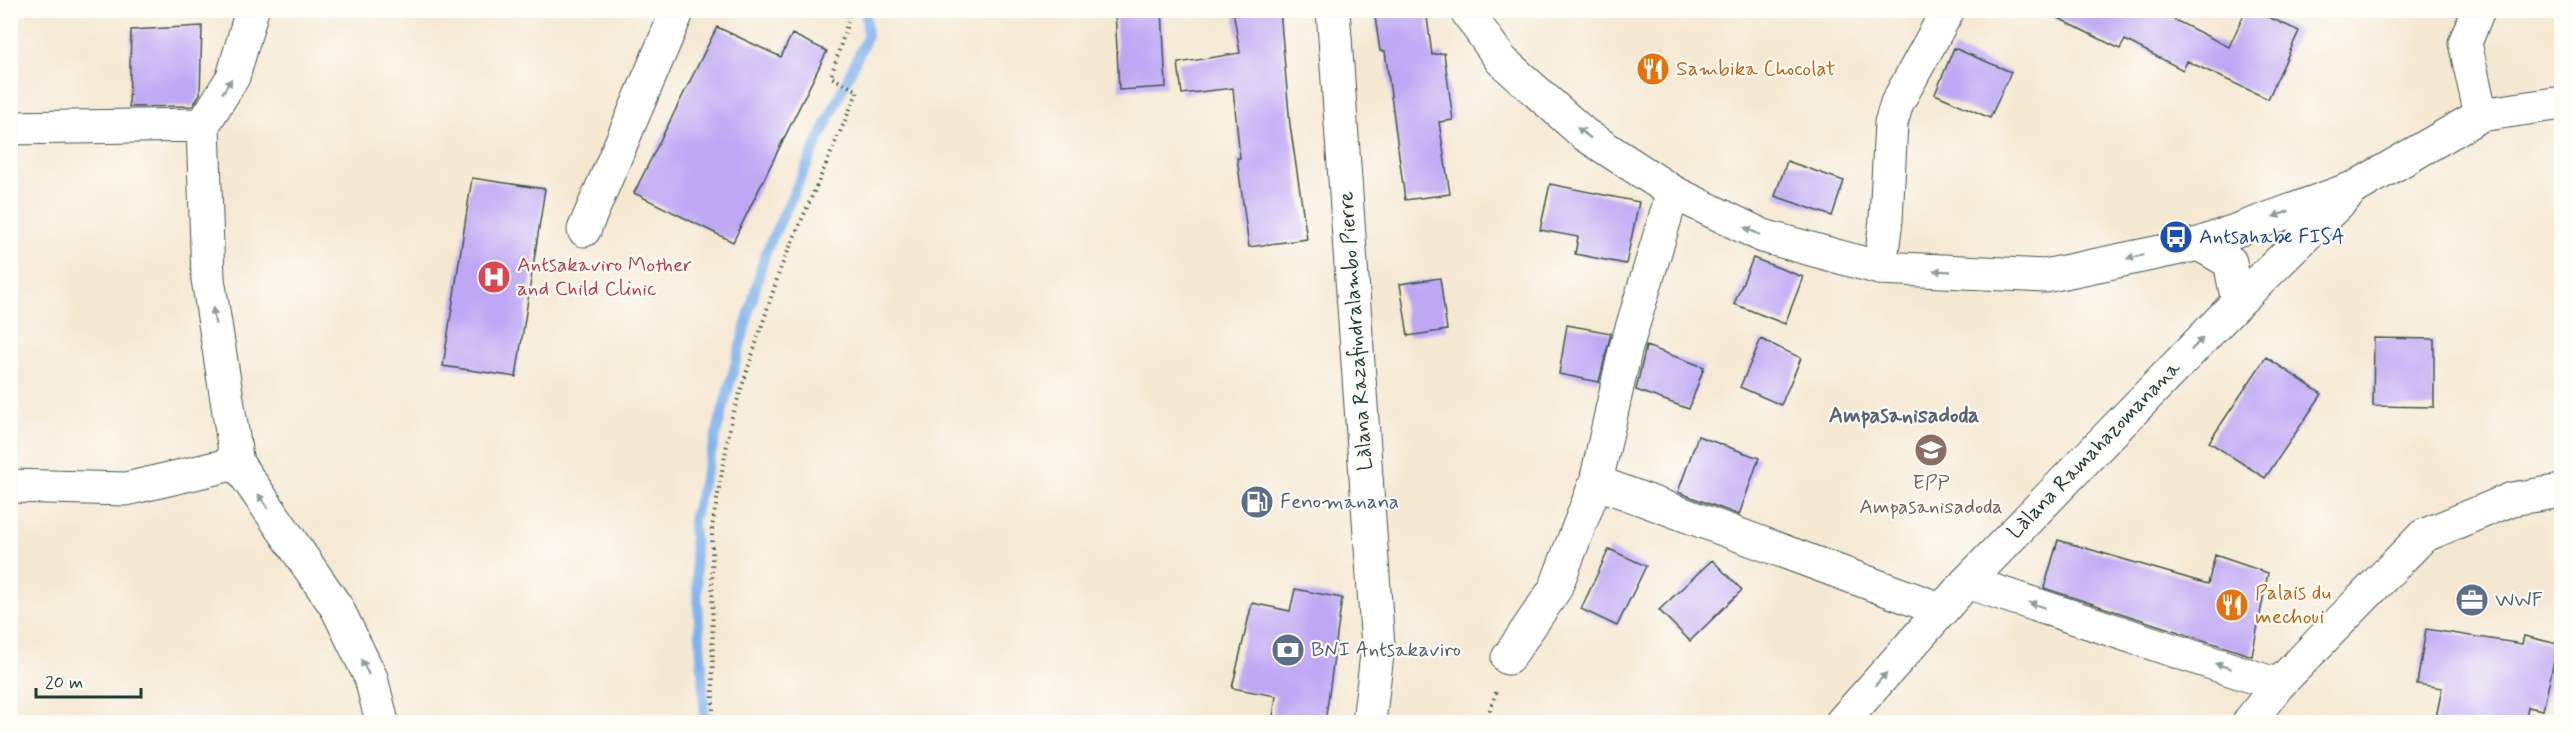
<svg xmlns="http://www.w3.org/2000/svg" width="2572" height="733" viewBox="0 0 2572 733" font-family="Mynerve,sans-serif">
	<rect width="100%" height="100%" fill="#fdfcf7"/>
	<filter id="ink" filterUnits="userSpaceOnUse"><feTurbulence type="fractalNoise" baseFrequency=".0167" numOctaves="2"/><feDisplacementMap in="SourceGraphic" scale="12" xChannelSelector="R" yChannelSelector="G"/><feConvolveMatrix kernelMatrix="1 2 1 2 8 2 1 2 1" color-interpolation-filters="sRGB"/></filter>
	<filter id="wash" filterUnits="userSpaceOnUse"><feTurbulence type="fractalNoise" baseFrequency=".008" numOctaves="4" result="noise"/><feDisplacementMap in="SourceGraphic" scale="24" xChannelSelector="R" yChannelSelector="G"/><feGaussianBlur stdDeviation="1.35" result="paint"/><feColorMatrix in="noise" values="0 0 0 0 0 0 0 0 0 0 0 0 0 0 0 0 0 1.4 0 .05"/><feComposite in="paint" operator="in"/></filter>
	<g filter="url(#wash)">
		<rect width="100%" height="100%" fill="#f5e8d1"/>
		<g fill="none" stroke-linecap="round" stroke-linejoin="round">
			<path stroke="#7fb3ec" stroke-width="10" d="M 705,722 L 693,520 L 765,254 L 867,37 L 866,10"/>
		</g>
		<g id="blocks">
			<path fill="#bea7f4" d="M 1115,10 L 1162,10 L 1166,87 L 1119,90 Z
				M 1233,10 L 1280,10 L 1290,125 L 1307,239 L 1249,247 L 1237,158 L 1240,158 L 1233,88 L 1182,94 L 1178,63 L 1240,53 Z
				M 1374,10 L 1426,10 L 1432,55 L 1444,53 L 1453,120 L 1439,122 L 1450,194 L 1405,200 L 1385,51 L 1380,51 Z
				M 2042,10 L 2157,11 L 2229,47 L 2246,10 L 2253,10 L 2299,31 L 2268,99 L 2187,61 L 2183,70 L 2125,40 L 2120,49 Z
				M 202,26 L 200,94 L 193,106 L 129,107 L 131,30 Z
				M 717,27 L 781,57 L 792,34 L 827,51 L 733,242 L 634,193 Z
				M 1954,48 L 2011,72 L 1990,118 L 1935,94 Z
				M 1787,161 L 1844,181 L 1832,216 L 1775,196 Z
				M 472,178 L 545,189 L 516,377 L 443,366 Z
				M 1550,184 L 1639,202 L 1626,264 L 1575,254 L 1578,237 L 1540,230 Z
				M 1753,258 L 1803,277 L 1785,324 L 1734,304 Z
				M 1440,278 L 1447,330 L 1408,336 L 1400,284 Z
				M 1567,325 L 1611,333 L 1599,382 L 1559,374 Z
				M 2374,338 L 2434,339 L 2434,407 L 2373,406 Z
				M 1761,339 L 1801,358 L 1781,405 L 1740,387 Z
				M 1646,346 L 1704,367 L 1689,409 L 1636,390 Z
				M 2266,357 L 2322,394 L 2265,478 L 2209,442 Z
				M 1698,436 L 1759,458 L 1739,515 L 1678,492 Z
				M 2058,540 L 2208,584 L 2215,555 L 2268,573 L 2252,656 L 2044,588 Z
				M 1609,549 L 1646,566 L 1617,626 L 1581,609 Z
				M 1712,560 L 1742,590 L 1690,641 L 1659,610 Z
				M 1295,589 L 1342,598 L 1325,723 L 1272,723 L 1276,696 L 1232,688 L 1252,603 L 1290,611 Z
				M 2426,629 L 2522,644 L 2524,636 L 2558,644 L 2543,710 L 2528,707 L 2525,723 L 2435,723 L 2442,688 L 2417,684 Z"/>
		</g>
	</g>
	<g filter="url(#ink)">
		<use href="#blocks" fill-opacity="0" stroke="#3f574c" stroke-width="1.5"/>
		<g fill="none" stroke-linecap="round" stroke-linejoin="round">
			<defs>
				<path id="minor" d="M 252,10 L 233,77 L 203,125 L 208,279 L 237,463 L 337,608 L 371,678 L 382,722
					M 2478,10 L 2465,43 L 2481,115
					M 10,128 L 203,125
					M 584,230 L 678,10
					M 1880,268 L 1886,220 L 1891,123 L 1897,103 L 1948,10
					M 1596,482 L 1942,610
					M 10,486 L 126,489 L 237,463
					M 1967,582 L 2278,685
					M 1508,658 L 1555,589 L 1596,482 L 1625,351 L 1673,192
					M 2249,722 L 2278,685 L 2423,536 L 2512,499 L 2562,491"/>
				<path id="major" d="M 1333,10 L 1378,646 L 1369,722
					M 1466,10 L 1501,60 L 1584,134 L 1673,192 L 1763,236 L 1880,268 L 2045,276 L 2199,244 L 2356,187 L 2481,115 L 2562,103
					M 2199,244 L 2230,262 L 2238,302
					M 1842,722 L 1967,582 L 2238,302 L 2348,194"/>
			</defs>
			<use href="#minor" stroke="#3f574c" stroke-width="35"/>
			<use href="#major" stroke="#3f574c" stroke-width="35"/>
			<path stroke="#3f574c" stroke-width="4" stroke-dasharray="1.5 4.5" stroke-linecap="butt" d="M 713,722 L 712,527 L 732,417 L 781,267 L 858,91 L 831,77 L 848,21 L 848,10
				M 1486,722 L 1497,689"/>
			<use href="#minor" stroke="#fff" stroke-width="33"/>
			<use href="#major" stroke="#fff" stroke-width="33"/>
		</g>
		<defs><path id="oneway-solid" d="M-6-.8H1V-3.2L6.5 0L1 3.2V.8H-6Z" transform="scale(1.5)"/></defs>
		<g fill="#8f9e9a">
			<use href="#oneway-solid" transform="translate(227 86) rotate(-58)"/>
			<use href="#oneway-solid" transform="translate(1584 133) rotate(-142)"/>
			<use href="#oneway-solid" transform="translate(2281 214) rotate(160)"/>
			<use href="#oneway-solid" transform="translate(1752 231) rotate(-154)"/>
			<use href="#oneway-solid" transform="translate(2135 257) rotate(168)"/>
			<use href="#oneway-solid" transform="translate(1942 271) rotate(-177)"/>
			<use href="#oneway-solid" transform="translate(214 316) rotate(-99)"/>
			<use href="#oneway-solid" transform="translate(2197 344) rotate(-46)"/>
			<use href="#oneway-solid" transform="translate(263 501) rotate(-124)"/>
			<use href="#oneway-solid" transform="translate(2037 605) rotate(-162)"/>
			<use href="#oneway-solid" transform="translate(2223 666) rotate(-162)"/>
			<use href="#oneway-solid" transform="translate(365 667) rotate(-116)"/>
			<use href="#oneway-solid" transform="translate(1881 679) rotate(-48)"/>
		</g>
	</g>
	<defs>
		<symbol id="restaurant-disc" viewBox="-11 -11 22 22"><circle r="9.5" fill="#e8710a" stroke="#fdfcf7"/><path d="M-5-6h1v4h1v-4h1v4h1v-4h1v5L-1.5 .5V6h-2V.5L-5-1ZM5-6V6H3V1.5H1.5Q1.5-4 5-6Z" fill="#fff"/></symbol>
		<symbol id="bus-disc" viewBox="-11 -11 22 22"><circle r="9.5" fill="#1a4fb4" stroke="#fdfcf7"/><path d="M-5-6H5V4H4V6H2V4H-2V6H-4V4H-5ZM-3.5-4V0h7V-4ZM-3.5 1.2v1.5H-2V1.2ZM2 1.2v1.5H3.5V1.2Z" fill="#fff"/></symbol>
		<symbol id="hospital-disc" viewBox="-11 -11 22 22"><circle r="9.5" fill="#e0444e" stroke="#fdfcf7"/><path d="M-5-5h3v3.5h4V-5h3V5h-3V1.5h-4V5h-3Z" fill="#fff"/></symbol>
		<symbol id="school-disc" viewBox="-11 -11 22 22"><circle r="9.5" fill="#8d6e63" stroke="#fdfcf7"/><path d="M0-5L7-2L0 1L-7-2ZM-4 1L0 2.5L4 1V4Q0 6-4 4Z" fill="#fff"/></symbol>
		<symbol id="fuel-disc" viewBox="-11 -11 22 22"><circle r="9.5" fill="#5c6f8a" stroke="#fdfcf7"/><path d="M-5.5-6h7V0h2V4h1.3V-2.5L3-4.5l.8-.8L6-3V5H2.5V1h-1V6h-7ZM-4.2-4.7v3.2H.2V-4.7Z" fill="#fff"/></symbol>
		<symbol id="office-disc" viewBox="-11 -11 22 22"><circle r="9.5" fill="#5c6f8a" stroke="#fdfcf7"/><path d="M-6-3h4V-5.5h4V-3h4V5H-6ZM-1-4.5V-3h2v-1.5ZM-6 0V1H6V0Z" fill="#fff"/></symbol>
		<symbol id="bank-disc" viewBox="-11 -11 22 22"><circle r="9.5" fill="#5c6f8a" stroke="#fdfcf7"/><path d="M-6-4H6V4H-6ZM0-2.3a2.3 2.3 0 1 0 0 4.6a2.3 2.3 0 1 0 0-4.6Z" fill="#fff"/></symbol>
	</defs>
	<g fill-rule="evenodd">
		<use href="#restaurant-disc" x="1634" y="50" width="38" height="38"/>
		<use href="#bus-disc" x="2157" y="218" width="38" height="38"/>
		<use href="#hospital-disc" x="475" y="258" width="38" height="38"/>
		<use href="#school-disc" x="1912" y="431" width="38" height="38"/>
		<use href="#fuel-disc" x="1238" y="483" width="38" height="38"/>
		<use href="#office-disc" x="2453" y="581" width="38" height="38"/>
		<use href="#restaurant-disc" x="2213" y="586" width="38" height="38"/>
		<use href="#bank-disc" x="1269" y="631" width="38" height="38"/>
	</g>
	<g text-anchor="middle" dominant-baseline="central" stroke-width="4.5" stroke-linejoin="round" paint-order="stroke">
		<g font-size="21" fill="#c56008" stroke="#fdfcf7" text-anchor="start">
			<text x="1676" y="69">Sambika Chocolat</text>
			<text x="2255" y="593">Palais du<tspan x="2255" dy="24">mechoui</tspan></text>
		</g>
		<g font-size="21" fill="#164399" stroke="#fdfcf7" text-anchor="start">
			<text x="2199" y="237">Antsahabe FISA</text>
		</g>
		<g font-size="21" fill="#be3a42" stroke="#fdfcf7" text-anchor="start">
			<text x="517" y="265">Antsakaviro Mother<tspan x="517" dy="24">and Child Clinic</tspan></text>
		</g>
		<g font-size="21" fill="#1f3d34" stroke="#fdfcf7">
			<text transform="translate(1356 331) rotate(-94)">Làlana Razafindralambo Pierre</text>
			<text transform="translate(2094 450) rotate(-46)">Làlana Ramahazomanana</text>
		</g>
		<g font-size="21" fill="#785e54" stroke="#fdfcf7">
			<text x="1931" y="483">EPP<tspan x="1931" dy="24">Ampasanisadoda</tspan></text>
		</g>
		<g font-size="21" fill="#4e5e75" stroke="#fdfcf7" text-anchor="start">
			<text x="1280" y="502">Fenomanana</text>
			<text x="2495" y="600">WWF</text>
			<text x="1311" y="650">BNI Antsakaviro</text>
		</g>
		<g font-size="22" font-weight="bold" fill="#576277" stroke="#fdfcf7">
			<text x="1904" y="416">Ampasanisadoda</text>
		</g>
	</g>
	<rect width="2572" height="733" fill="none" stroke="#fdfcf7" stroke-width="36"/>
	<path d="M36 688v9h105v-9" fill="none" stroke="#1f3d34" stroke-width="3"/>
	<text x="45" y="688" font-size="18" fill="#1f3d34" stroke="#fdfcf7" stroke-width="4.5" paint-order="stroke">20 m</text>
</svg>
